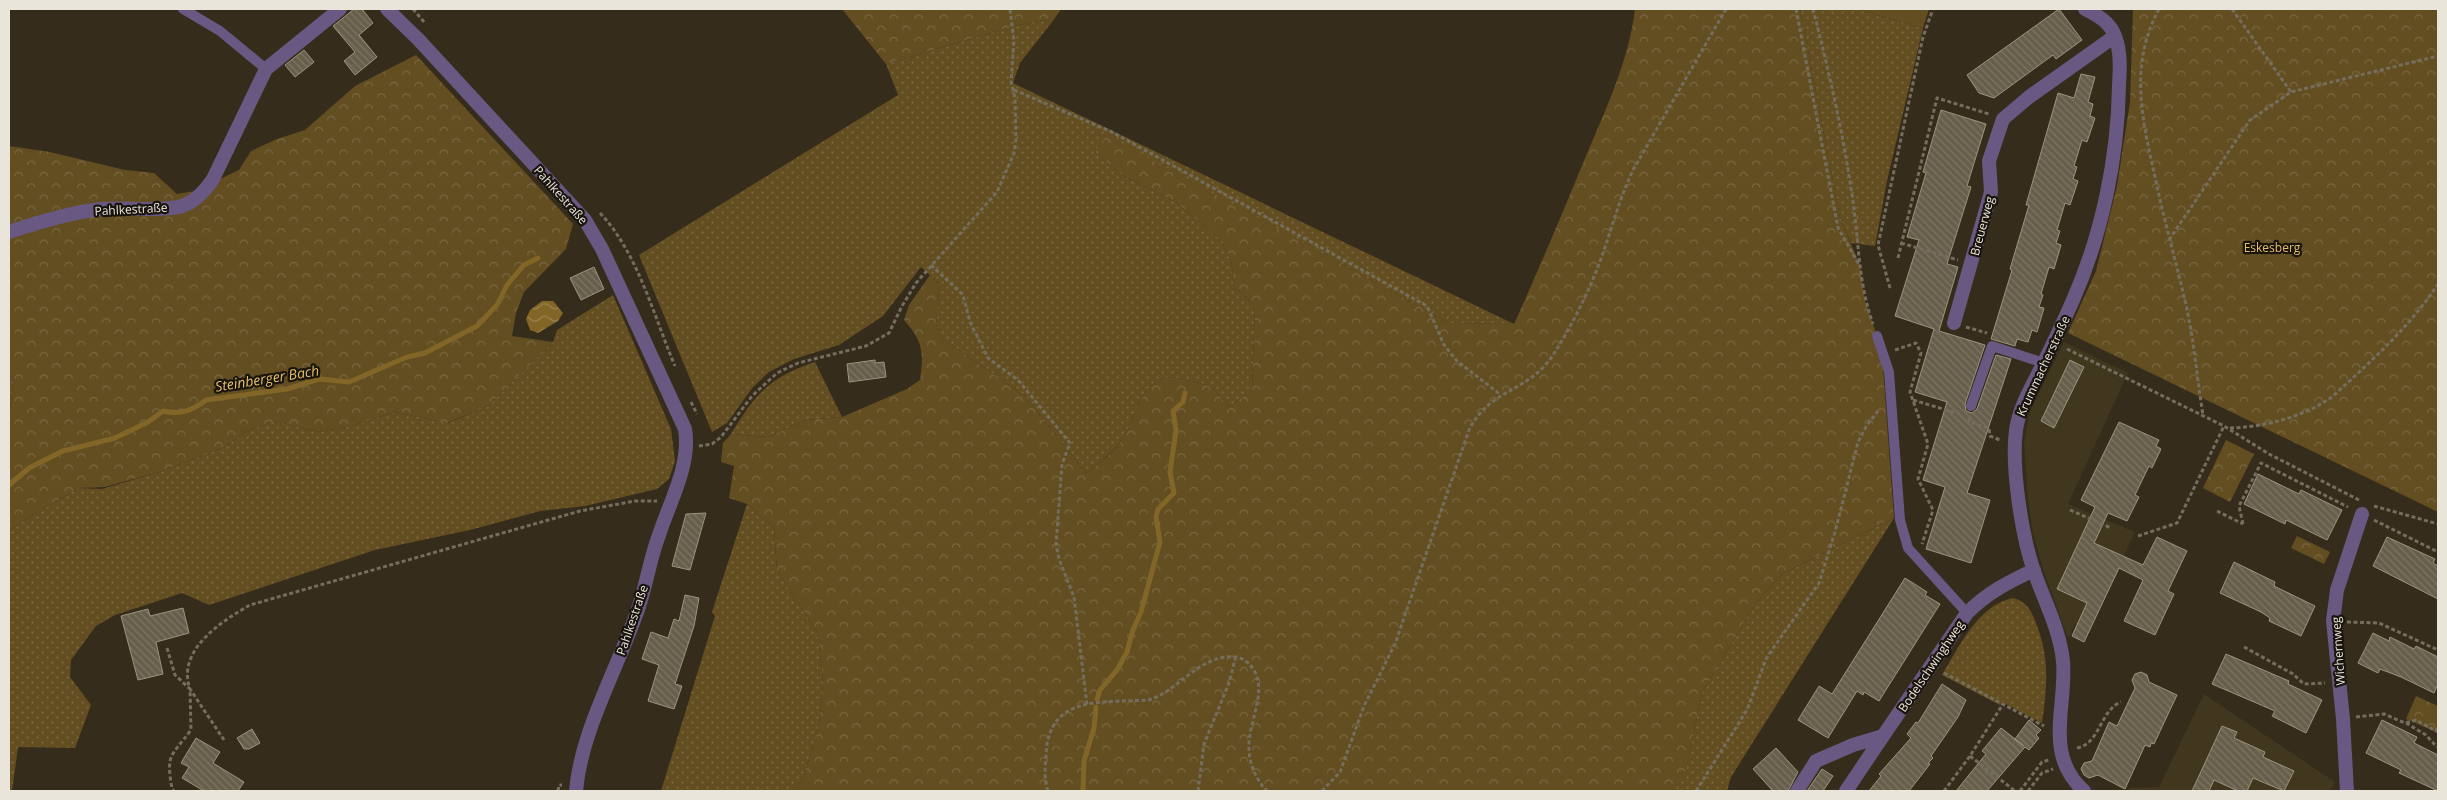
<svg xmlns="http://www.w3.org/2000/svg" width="2447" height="800" viewBox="0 0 2447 800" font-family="'Open Sans',sans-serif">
	<defs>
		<pattern id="grass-dots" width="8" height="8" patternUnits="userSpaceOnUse" patternTransform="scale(1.25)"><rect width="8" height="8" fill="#634e21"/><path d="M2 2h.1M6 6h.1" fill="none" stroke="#7a6741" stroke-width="1.8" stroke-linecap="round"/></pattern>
		<pattern id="forest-crowns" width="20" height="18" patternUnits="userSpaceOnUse" patternTransform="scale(1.25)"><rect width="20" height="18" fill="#634e21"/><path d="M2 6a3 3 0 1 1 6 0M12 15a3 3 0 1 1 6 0" fill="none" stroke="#7a6741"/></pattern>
		<pattern id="water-waves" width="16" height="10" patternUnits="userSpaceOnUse" patternTransform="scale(1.25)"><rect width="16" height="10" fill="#826627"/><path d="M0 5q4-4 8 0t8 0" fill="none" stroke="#9a8350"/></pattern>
		<pattern id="building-back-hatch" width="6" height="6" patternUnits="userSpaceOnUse" patternTransform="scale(1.25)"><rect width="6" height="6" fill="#675e4b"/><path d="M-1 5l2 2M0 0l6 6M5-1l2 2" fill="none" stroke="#7d7564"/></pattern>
	</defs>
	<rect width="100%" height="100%" fill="#352c1b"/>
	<path fill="#41361e" d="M 2064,342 L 2128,373 L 2068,504 L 2135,532 L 2089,631 L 2075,624 L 2068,638 L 2043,569 L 2033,533 L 2028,500 L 2024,443 L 2030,411 Z
		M 2204,694 L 2335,782 L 2332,788 L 2328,791 L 2129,791 L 2129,788 L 2159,787 Z"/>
	<path fill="url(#grass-dots)" d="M 1800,9 L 1857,9 L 1923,28 L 1887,181 L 1875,246 L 1851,243 L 1840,217 Z
		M 1055,18 L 1020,63 L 1013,83 L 1514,324 L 1449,323 L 1107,136 L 1095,152 L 1124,176 L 1177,203 L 1220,239 L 1231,259 L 1234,287 L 1255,306 L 1252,391 L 1229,407 C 1223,401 1215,389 1208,386 C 1200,382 1190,381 1182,379 C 1139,369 1140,417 1120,443 C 1111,454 1097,464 1086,473 L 1025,396 L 943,339 C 931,322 940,304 939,284 L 921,267 L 883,316 L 839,345 L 794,359 L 769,372 L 753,387 L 727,423 L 712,432 L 639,255 L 898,95 L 886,64 L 1014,26 Z
		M 613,295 L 671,429 L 675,461 L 669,479 L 657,489 L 585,506 L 540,511 L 470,530 L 375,550 L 209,605 L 182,593 L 115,615 L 96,626 L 71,660 L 70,677 L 91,705 L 75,748 L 18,747 L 12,791 L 9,791 L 9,530 L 78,488 L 102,489 L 159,472 L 225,447 L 247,431 L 275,421 L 318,432 L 351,426 L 395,412 L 448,423 L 488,406 L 553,342 L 557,330 Z
		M 815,362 L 842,417 L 806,420 L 768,437 L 731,434 C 755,394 770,377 815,362 Z
		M 9,376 L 14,378 L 9,416 Z
		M 747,504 L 774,528 L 777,571 L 818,633 L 823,684 L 819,725 L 806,769 L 795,791 L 661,791 L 715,616 L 712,612 Z
		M 1894,518 L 1731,777 L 1727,791 L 1668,791 L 1686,769 L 1702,693 L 1755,604 L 1782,574 Z
		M 2013,598 C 2028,602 2032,612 2037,626 C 2050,659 2047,688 2042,723 L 2002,702 L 2000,705 L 1942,675 C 1959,647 1978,605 2013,598 Z"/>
	<path fill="url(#forest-crowns)" d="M 842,9 L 1061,9 L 1055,18 L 1014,26 L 886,64 Z
		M 1635,9 L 1800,9 L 1840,217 L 1860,266 L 1865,301 L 1877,336 L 1883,368 L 1894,518 L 1782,574 L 1755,604 L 1702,693 L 1686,770 L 1668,791 L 795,791 L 806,769 L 819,725 L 823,684 L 818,633 L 777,571 L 774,528 L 747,504 L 729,498 L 734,466 L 721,462 L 723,443 L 731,434 L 768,437 L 806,420 L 842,417 L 907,389 L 920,380 C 924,353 923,341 904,320 L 909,305 L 930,275 L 939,284 C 940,304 931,322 943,339 L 1025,396 L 1086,473 C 1097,464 1112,454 1120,443 C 1140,417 1139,369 1182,379 C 1190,381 1200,382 1208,386 C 1215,389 1223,401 1229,407 L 1252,391 L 1255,306 L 1234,287 L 1231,259 L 1220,239 L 1177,203 L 1124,176 L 1095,152 L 1107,135 L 1449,323 L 1514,324 C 1539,269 1563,212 1586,156 C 1606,109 1629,60 1635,9 Z
		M 2133,9 L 2438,9 L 2438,512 L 2068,333 L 2096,271 L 2117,186 L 2130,102 Z
		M 416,55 L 573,224 L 566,249 L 524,292 L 516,313 L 512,336 L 553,342 L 488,406 L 447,423 L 395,412 L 351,426 L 318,432 L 275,421 L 247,431 L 225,447 L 159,472 L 105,487 L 78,488 L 9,530 L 9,416 L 14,378 L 9,376 L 9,146 L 50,152 L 125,170 L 154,173 L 177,194 L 195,191 L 239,170 L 251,151 L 277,139 L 305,130 L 355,86 Z
		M 2226,440 L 2254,454 L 2230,502 L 2203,488 Z
		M 2297,536 L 2330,552 L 2324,564 L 2291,548 Z
		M 2416,696 L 2438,706 L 2438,733 L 2406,719 Z"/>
	<path fill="#634e21" d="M 1857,9 L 1929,9 L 1923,28 Z"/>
	<path fill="url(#water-waves)" d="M 542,301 L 553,301 L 563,313 L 558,321 L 538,333 L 530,330 L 526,319 L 530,310 Z"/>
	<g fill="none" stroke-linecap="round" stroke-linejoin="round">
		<path stroke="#826627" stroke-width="5" d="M 9,485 L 29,468 L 63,451 L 115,438 L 148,422 L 163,411 C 180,415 192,411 206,400 L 287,389 L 319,379 L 349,382 L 407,357 L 425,353 L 477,326 L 497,305 L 507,285 L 524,265 L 538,258
			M 1097,699 L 1100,690 L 1117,670 L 1127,652 L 1133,630 L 1141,612 L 1160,542 L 1156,517 L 1158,509 L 1174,493 L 1170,472 L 1176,430 L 1173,411 L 1183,402 L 1185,393
			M 1083,791 L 1084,761 L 1094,728 L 1096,707"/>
	</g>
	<path fill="url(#building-back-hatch)" stroke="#9d947f" d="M 354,9 L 362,9 L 373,23 L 359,35 L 377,57 L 355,75 L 344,61 L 355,52 L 333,26 Z
		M 2059,9 L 2082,40 L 2056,59 L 2053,55 L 1994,98 L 1979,93 L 1967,75 Z
		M 304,50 L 314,62 L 295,77 L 285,65 Z
		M 2081,74 L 2095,77 L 2088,102 L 2093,104 L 2090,116 L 2095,118 L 2087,142 L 2082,140 L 2074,166 L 2077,167 L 2073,179 L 2078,181 L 2070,205 L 2065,203 L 2057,230 L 2060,231 L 2056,243 L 2061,245 L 2054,269 L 2049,267 L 2041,294 L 2043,295 L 2039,307 L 2044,308 L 2037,332 L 2032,330 L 2028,342 L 2017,339 L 2015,346 L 1991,339 L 2012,270 L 2010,269 L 2029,205 L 2026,205 L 2058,93 L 2074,98 Z
		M 1941,110 L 1986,124 L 1967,186 L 1971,187 L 1947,264 L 1958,267 L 1939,331 L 1985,345 L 1965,404 L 1966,411 L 1972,413 L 1977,409 L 1996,355 L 2011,359 L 1967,493 L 1990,500 L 1971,563 L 1926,549 L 1945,487 L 1923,480 L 1947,402 L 1915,392 L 1934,329 L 1895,316 L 1919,240 L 1907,237 L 1926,173 L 1923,172 Z
		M 594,267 L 604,289 L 581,300 L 570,278 Z
		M 875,360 L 875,363 L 884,362 L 886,377 L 849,382 L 847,364 Z
		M 2070,360 L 2084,367 L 2054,428 L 2041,421 Z
		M 2119,422 L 2159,440 L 2156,446 L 2161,449 L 2152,468 L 2149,466 L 2135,495 L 2139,497 L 2127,521 L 2108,513 L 2094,543 L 2143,565 L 2157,537 L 2187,551 L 2168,591 L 2174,594 L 2155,635 L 2124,621 L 2143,580 L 2119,568 L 2084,642 L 2072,636 L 2087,603 L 2057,589 L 2095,507 L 2081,500 Z
		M 2258,474 L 2299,494 L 2301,490 L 2342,510 L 2327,540 L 2286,520 L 2285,524 L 2244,504 Z
		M 706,513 L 690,570 L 672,566 L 686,514 Z
		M 2387,537 L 2435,559 L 2433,563 L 2438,566 L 2438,599 L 2373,566 Z
		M 2234,562 L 2275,582 L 2274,586 L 2315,606 L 2301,636 L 2269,621 L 2270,618 L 2261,612 L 2220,593 Z
		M 1905,578 L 1927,592 L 1925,595 L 1940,604 L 1879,701 L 1864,692 L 1863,695 L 1857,691 L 1828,738 L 1798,720 L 1819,686 L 1832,694 Z
		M 685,595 L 699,598 L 694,626 L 675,684 L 682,686 L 674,709 L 648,701 L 659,665 L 642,659 L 651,632 L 668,638 L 674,619 L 679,621 Z
		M 183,608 L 189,633 L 156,642 L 163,674 L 138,680 L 121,616 L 148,609 L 150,616 Z
		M 2373,633 L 2389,641 L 2390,637 L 2414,649 L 2416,646 L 2438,657 L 2438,684 L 2434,693 L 2401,677 L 2380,669 L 2378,673 L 2358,663 Z
		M 2226,654 L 2289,681 L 2288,684 L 2322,700 L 2306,733 L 2272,716 L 2275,711 L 2212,684 Z
		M 2141,672 L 2147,675 L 2149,682 L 2177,695 L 2154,744 L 2151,743 L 2150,747 L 2145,745 L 2125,789 L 2098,775 L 2089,778 L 2084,775 L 2081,769 L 2084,763 L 2092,761 L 2109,722 L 2117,726 L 2135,688 L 2132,680 L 2135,674 Z
		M 1942,684 L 1966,700 L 1958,717 L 1931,756 L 1933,758 L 1928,763 L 1930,764 L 1909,791 L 1869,791 L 1881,776 L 1879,774 L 1911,738 L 1907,734 L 1916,722 L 1918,723 Z
		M 2029,720 L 2041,730 L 2036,735 L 2039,738 L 2029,750 L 2025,747 L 1987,791 L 1956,791 L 1986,754 L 1982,751 L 2001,728 L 2024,746 L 2015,739 Z
		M 2382,720 L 2417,737 L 2414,743 L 2438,755 L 2438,791 L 2399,773 L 2401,770 L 2366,753 Z
		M 2222,726 L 2237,732 L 2234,738 L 2265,752 L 2263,757 L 2294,771 L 2284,791 L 2253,778 L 2247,791 L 2238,791 L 2214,780 L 2209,791 L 2192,791 Z
		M 252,729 L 260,743 L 249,749 L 244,749 L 237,738 Z
		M 196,738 L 220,752 L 213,763 L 244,782 L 238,791 L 204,791 L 182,778 L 189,767 L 181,763 Z
		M 1776,748 L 1798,772 L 1788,791 L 1773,791 L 1753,769 Z
		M 1822,769 L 1833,776 L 1823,791 L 1807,791 Z"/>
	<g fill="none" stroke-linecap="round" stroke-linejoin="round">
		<path stroke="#756d5e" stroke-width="3" stroke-dasharray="4 2.5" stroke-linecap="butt" d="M 413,9 L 425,23
			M 1796,9 L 1838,228 L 1860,266
			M 1813,9 C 1828,68 1842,128 1851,188 C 1859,234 1857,280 1873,324
			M 2159,9 C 2130,62 2141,116 2154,172 C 2163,217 2176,261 2186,305 C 2194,341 2197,378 2203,415
			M 2232,9 L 2291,92
			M 1014,90 L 1112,132 L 1427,306 L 1444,345 L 1457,361 L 1501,395
			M 600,213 C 638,253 654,317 675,366
			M 2169,240 L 2250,120 L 2291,92 L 2438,56
			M 1901,243 L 1958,260
			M 1898,258 L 1937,98 L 1989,114
			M 931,265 L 963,295 L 970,322 L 988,358 L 1018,380 L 1070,443 L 1062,464 L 1056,544 L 1059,559 L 1074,597 L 1087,705
			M 1890,288 L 1878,245 L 1923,37 L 1933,9
			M 1966,327 L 1987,333
			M 2067,349 L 2224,426 L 2269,454 L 2359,500
			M 1895,350 L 1916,343 L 1921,353 L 1910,392 L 1928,444 L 1918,479 L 1933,510 L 1922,544
			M 1913,400 L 1960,414
			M 691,402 L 697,414
			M 1969,418 L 1969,422 L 1989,428 L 1990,436 L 2000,440
			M 2230,428 C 2265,427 2303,417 2332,397 C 2370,362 2409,328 2438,284
			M 699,446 L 712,444 L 721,437 L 752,396 L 777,373 L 798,363 L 866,346 L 889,333 L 902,306 L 916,283 L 997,192 L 1014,153 L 1016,140 L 1015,98 L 1011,82 L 1014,41 L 1010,9
			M 2374,506 L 2438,524
			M 2070,510 L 2111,528
			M 2217,511 L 2243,524
			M 2374,520 L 2438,552
			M 2243,524 L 2239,506 L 2261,463 L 2348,507
			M 2138,536 L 2177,523 L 2224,426
			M 2347,622 L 2379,623 L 2438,650
			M 2244,647 L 2293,674 L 2304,684 L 2325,683
			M 167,648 L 175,675 L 190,689 L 191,730 C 170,758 166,754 172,789 L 174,791
			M 1944,673 L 2044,726
			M 2356,717 L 2384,714 L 2405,723 L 2416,720 L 2436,731 L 2438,726
			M 2406,723 L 2426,735 L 2437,747
			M 224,740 L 190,689 C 176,650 222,621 250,605 L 580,511 L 635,501 L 657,501
			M 2077,748 C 2100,744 2100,710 2121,702
			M 1970,756 L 2015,791
			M 558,791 L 559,785 L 562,785
			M 1048,791 C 1044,780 1045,768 1046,757 C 1047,694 1102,703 1149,700 C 1177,691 1195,661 1226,657 C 1234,656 1241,657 1247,662 C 1271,683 1251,715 1249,742 C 1248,761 1254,777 1267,791
			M 1198,791 L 1204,744 L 1229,683 L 1236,656
			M 1322,791 L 1340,772 L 1364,706 L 1395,644 L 1469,430 C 1490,388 1528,393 1553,355 C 1570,329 1586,297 1598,267 C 1610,235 1618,202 1633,170 L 1726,9
			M 1696,791 L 1747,710 L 1766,659 L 1774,647 L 1819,583 L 1835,532 L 1858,442 L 1867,425 L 1878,411
			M 1944,791 L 1970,756 L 2003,704
			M 2020,791 L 2042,762 L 2049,760
			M 2028,791 L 2042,773 L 2053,769"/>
		<path stroke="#695881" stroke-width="10" d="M 183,9 L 220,31 L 266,69
			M 1877,336 L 1889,372 L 1900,520 L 1908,548 L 1967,613
			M 1971,406 L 1992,346 L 2044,363"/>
		<path stroke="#695881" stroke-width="14" d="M 9,232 C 36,223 65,214 94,210 C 121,206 151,212 178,207 C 193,204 205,191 213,179 L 266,69 L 340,9
			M 1954,323 L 1991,192 L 1989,161 L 2003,119 L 2029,97 L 2115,36
			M 1797,791 L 1816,761 L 1853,745 L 1883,736 L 1967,613 C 1987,593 2008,582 2034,570
			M 1846,791 L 1883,736
			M 2084,791 C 2043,754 2067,707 2063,661 C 2060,631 2045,602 2035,574 C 2022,538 2011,467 2016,430 C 2019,408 2031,388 2041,368 C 2052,346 2063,323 2073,300 C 2102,234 2118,158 2119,85 C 2120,69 2121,52 2115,36 C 2110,22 2097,15 2085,9
			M 2347,791 L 2343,719 L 2333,621 L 2337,590 L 2362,514"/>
		<path stroke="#695881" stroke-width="14" d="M 387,9 L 418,39 L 585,220 L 602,249 L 685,429 C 691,465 670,501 659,535 C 649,561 646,589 636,615 C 616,671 581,732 576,791"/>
	</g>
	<g text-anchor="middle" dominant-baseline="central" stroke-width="4.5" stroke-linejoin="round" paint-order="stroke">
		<g font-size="12" fill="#eae5da" stroke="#19150e">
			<text transform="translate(561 195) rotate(48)">Pahlkestraße</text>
			<text transform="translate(131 209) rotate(-3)">Pahlkestraße</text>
			<text transform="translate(1982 226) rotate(-75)">Breuerweg</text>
			<text transform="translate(2043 366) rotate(-65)">Krummacherstraße</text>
			<text transform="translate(632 620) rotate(-71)">Pahlkestraße</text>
			<text transform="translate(2338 651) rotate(-94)">Wichernweg</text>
			<text transform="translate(1931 666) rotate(-56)">Bodelschwinghweg</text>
		</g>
		<g font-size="12" fill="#e6bd64" stroke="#19150e">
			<text x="2272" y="247">Eskesberg</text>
		</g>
		<g font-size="14" font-style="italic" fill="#e7bf65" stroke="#19150e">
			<text transform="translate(267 378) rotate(-9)">Steinberger Bach</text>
		</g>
	</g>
	<rect width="2447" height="800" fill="none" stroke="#eae5da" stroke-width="20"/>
</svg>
